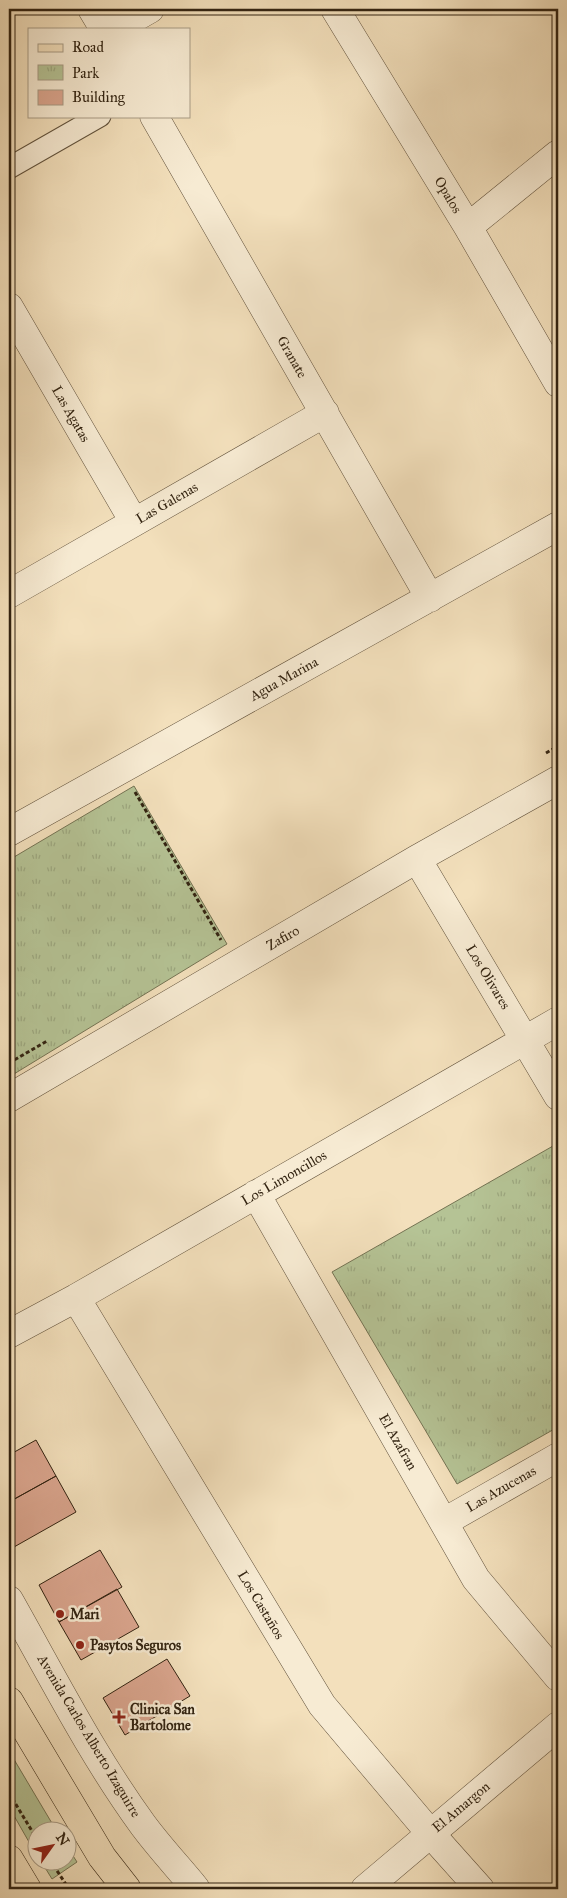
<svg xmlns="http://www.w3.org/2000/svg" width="567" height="1898" viewBox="0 0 567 1898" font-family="'IM FELL Great Primer',serif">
	<defs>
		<pattern id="park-tufts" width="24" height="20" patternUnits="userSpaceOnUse" patternTransform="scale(1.25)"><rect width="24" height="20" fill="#b5c395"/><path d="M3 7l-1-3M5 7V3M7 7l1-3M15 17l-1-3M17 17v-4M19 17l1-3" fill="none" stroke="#9ca77f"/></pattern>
	</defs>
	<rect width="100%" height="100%" fill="#f3e0bc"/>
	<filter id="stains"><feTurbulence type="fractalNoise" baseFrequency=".004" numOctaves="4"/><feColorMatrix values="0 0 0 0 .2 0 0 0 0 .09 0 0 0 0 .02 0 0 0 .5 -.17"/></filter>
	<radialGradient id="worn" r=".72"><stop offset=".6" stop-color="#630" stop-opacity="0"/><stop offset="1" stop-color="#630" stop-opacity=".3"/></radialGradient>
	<path fill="#b5c395" stroke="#747353" d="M 9,1751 L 56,1830 L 38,1830 L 37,1856 L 9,1807 Z
		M 68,1848 L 77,1862 L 52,1879 L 41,1861 L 68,1860 Z"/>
	<path fill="url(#park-tufts)" stroke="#747353" d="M 134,786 L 227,944 L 9,1077 L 9,860 Z
		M 553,1146 L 558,1155 L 558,1427 L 457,1484 L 332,1272 Z"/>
	<path fill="#dba68f" stroke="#322311" d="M 36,1440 L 56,1476 L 9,1502 L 9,1455 Z
		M 56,1476 L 76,1512 L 14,1547 L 9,1537 L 9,1502 Z
		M 100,1550 L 122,1587 L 59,1622 L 39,1585 Z
		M 117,1589 L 139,1627 L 81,1660 L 59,1622 Z
		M 167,1659 L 190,1696 L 125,1735 L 103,1698 Z"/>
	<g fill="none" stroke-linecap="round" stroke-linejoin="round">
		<defs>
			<path id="pedestrian" d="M 9,168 L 100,116"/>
			<path id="minor" d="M 92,9 L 104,29
				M 335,9 L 468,227 L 558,383
				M 115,29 L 150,9
				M 154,116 L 430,598
				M 468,227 L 558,154
				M 9,307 L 134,522
				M 9,594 L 325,413
				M 9,832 L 558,526
				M 417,859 L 558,1096
				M 9,1098 L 417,859 L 558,780
				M 256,1194 L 476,1579 L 558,1677
				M 76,1298 L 322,1705 L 430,1833 L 480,1889
				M 9,1334 L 76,1298 L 558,1021
				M 444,1522 L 558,1457"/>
			<path id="tertiary" d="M 9,1600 C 52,1676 92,1755 143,1825 C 160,1848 179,1868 196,1889
				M 365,1889 L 558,1726"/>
			<path id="primary" d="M 9,1701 L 102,1857 L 127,1889
				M 9,1859 L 27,1889"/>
		</defs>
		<use href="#pedestrian" stroke="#62523c" stroke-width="23"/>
		<use href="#minor" stroke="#62523c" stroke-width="29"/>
		<use href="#tertiary" stroke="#62523c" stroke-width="29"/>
		<use href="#primary" stroke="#322311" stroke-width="29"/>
		<path stroke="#322311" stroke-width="3" stroke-dasharray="4 2.5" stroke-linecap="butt" d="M 546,753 L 558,746
			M 135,792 L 221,940
			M 9,1063 L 47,1041
			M 9,1793 L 38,1841
			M 50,1860 L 69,1889"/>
		<use href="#pedestrian" stroke="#f7ebd3" stroke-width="21"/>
		<use href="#minor" stroke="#f7ebd3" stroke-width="28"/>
		<use href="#tertiary" stroke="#f7ebd3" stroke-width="28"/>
		<use href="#primary" stroke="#f3e0bc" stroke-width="28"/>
	</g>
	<g fill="#8f2418" stroke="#f7ebd3" stroke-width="2">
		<circle cx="60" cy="1614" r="5"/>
		<circle cx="80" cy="1645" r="5"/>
		<path d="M116.5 1709.5h5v5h5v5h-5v5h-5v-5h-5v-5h5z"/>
	</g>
	<g text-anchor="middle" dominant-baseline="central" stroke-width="5" stroke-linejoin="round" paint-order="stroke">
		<g font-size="14" fill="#322311" stroke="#f7ebd3">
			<text transform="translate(448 195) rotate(59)">Opalos</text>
			<text transform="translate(292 357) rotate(60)">Granate</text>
			<text transform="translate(71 414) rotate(60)">Las Agatas</text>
			<text transform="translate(167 503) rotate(-30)">Las Galenas</text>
			<text transform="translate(284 679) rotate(-29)">Agua Marina</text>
			<text transform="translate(283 938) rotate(-30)">Zafiro</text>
			<text transform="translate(488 977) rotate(59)">Los Olivares</text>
			<text transform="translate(284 1178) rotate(-30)">Los Limoncillos</text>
			<text transform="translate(398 1442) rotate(60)">El Azafran</text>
			<text transform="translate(501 1489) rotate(-30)">Las Azucenas</text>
			<text transform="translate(261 1605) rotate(59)">Los Castaños</text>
			<text transform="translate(89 1736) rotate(59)">Avenida Carlos Alberto Izaguirre</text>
			<text transform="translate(461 1807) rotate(-40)">El Amargon</text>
		</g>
		<g font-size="14" font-weight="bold" fill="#322311" stroke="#f7ebd3" text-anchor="start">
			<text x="70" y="1614">Mari</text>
			<text x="90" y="1645">Pasytos Seguros</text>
			<text x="130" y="1709">Clinica San<tspan x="130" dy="16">Bartolome</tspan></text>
		</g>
	</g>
	<rect width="567" height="1898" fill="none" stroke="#f3e0bc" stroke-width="30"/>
	<rect x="10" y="10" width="547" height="1878" fill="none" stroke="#322311" stroke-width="2.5"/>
	<rect x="15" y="15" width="537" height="1868" fill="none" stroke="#322311"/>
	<rect x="28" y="28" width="162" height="90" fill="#f7ebd3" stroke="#a89b85"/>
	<rect x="38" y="44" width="25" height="8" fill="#f3e0bc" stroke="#a89b85"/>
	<text x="72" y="52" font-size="15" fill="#322311">Road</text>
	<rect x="38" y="65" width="25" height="15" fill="url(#park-tufts)" stroke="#a89b85"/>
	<text x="72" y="78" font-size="15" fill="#322311">Park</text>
	<rect x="38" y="90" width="25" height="15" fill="#dba68f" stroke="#a89b85"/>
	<text x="72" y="102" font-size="15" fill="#322311">Building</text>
	<g transform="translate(52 1846) rotate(57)"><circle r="24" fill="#f7ebd3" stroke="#a89b85"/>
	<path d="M0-4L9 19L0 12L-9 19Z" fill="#8f2418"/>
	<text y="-8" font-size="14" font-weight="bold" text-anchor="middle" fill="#322311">N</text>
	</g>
	<rect width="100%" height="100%" filter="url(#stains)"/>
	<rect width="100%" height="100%" fill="url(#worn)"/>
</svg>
